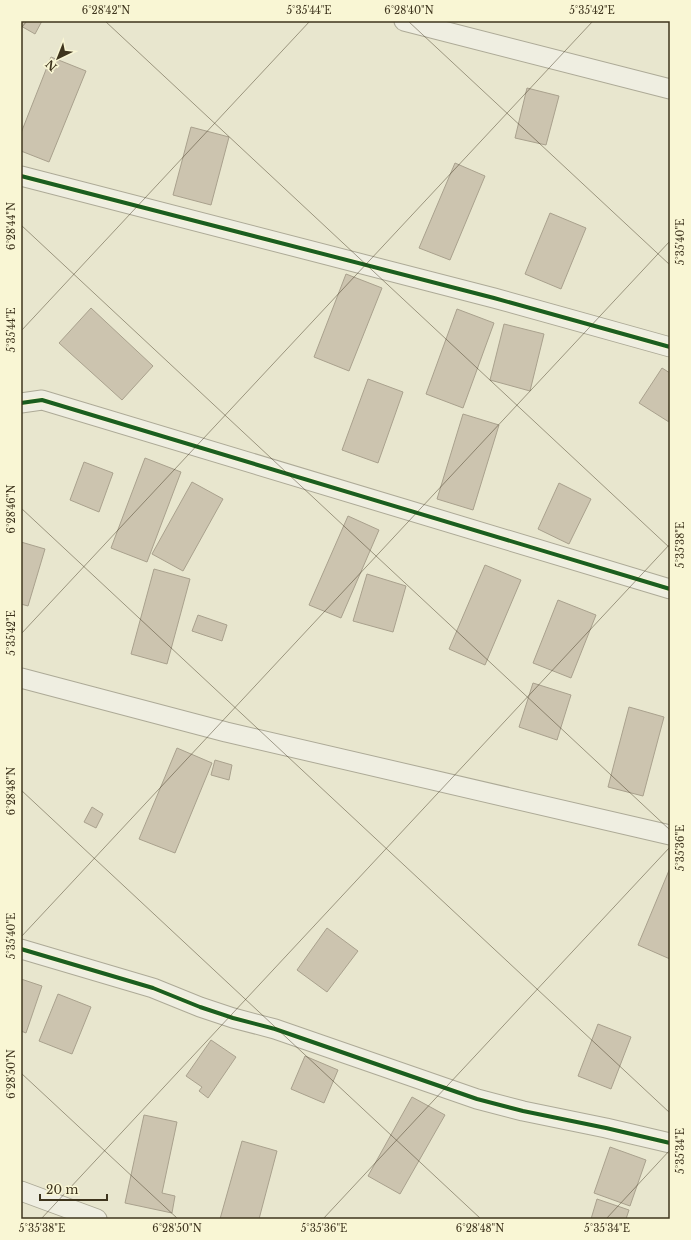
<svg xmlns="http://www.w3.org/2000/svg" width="691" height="1240" viewBox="0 0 691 1240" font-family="'Libre Baskerville',serif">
	<rect width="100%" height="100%" fill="#e8e6ce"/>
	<path fill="#ccc4af" stroke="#a9a18d" d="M 21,21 L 42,21 L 35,34 L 21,26 Z
		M 51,57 L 86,71 L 49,162 L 21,151 L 21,133 Z
		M 527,88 L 559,96 L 546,145 L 515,138 Z
		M 191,127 L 229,137 L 211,205 L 173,195 Z
		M 455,163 L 485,176 L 450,260 L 419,248 Z
		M 550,213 L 586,228 L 561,289 L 525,274 Z
		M 346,274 L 382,288 L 349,371 L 314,357 Z
		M 91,308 L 153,366 L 122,400 L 59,343 Z
		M 457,309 L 494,323 L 463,408 L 426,394 Z
		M 504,324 L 544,334 L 530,391 L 490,380 Z
		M 662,368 L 670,373 L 669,422 L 639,403 Z
		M 368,379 L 403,392 L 378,463 L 342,450 Z
		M 463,414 L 499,425 L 473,510 L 437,499 Z
		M 145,458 L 181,472 L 147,562 L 111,548 Z
		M 84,462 L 113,473 L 99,512 L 70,500 Z
		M 192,482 L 223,499 L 183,571 L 152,554 Z
		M 559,483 L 591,499 L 569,544 L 538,529 Z
		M 348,516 L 379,530 L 341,618 L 309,605 Z
		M 21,542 L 45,549 L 28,606 L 21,604 Z
		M 485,565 L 521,580 L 485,665 L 449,649 Z
		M 154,569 L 190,579 L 167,664 L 131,654 Z
		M 367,574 L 406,586 L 393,632 L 353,621 Z
		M 558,600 L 596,615 L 571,678 L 533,663 Z
		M 198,615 L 227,625 L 222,641 L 192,631 Z
		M 533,683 L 571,695 L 557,740 L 519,727 Z
		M 629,707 L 664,717 L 643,796 L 608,787 Z
		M 177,748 L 212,763 L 175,853 L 139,839 Z
		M 215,760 L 232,765 L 229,780 L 211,775 Z
		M 92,807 L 103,814 L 96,828 L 84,822 Z
		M 670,868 L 670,959 L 638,945 Z
		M 327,928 L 358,951 L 327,992 L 297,970 Z
		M 21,979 L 42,986 L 26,1033 L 21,1031 Z
		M 58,994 L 91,1007 L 72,1054 L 39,1041 Z
		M 598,1024 L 631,1037 L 611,1089 L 578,1076 Z
		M 211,1040 L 236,1057 L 208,1098 L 199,1091 L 202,1087 L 186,1076 Z
		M 305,1056 L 338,1070 L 324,1103 L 291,1089 Z
		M 412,1097 L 445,1115 L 400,1194 L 368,1176 Z
		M 144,1115 L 177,1122 L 162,1193 L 175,1196 L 172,1213 L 125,1203 Z
		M 242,1141 L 277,1151 L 259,1219 L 220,1219 Z
		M 610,1147 L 646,1160 L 630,1206 L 594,1193 Z
		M 597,1199 L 629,1210 L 626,1219 L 591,1219 Z"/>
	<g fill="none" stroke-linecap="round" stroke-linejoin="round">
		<defs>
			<path id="street" d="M 404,21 L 670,89
				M 21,176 L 494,298 L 670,347
				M 21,403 L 42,400 L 670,589
				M 21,678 L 226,732 L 670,835
				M 21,949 L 153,988 L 200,1007 L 233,1018 L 275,1029 L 477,1099 L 523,1111 L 606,1128 L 670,1143
				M 21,1191 L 97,1219"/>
		</defs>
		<use href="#street" stroke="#adaa97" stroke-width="21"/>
		<use href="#street" stroke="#efeee1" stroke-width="19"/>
		<defs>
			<path id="cycleway" d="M 21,176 L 494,298 L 670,347
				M 21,403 L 42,400 L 670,589
				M 21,949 L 153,988 L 200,1007 L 233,1018 L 275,1029 L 477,1099 L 523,1111 L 606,1128 L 670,1143"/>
		</defs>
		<use href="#cycleway" stroke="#f9f6d4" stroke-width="6"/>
		<use href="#cycleway" stroke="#1b5e20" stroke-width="4"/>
	</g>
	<path fill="none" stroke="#3e341d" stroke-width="1" stroke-opacity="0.45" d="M 105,21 L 670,548M 408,21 L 670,265M 21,28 L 27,21M 21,225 L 670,830M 21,331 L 310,21M 21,508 L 670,1113M 21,634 L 593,21M 21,790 L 481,1219M 21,937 L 670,241M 21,1073 L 178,1219M 41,1219 L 670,544M 323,1219 L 670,847M 606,1219 L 670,1150"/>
	<rect width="691" height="1240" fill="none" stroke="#f9f6d4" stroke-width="44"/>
	<g transform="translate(58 58) rotate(223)" stroke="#f9f6d4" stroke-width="3" paint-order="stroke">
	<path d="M0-3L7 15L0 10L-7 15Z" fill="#3e341d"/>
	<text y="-6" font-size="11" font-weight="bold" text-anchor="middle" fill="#3e341d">N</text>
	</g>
	<path d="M40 1194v6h67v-6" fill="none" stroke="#3e341d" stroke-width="2"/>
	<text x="46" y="1194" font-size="12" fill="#3e341d" stroke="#f9f6d4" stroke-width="3" paint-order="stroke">20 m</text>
	<rect x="22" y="22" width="647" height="1196" fill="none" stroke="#3e341d" stroke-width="1.5"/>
	<g font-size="10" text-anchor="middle" fill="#3e341d">
		<text x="106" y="14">6°28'42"N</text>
		<text x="309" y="14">5°35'44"E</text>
		<text x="409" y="14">6°28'40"N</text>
		<text x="592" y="14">5°35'42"E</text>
		<text transform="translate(11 226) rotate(-90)" y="4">6°28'44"N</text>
		<text transform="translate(680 242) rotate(-90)" y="4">5°35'40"E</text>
		<text transform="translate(11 330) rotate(-90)" y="4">5°35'44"E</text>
		<text transform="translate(11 509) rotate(-90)" y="4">6°28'46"N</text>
		<text transform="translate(680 545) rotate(-90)" y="4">5°35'38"E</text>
		<text transform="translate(11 633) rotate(-90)" y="4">5°35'42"E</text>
		<text transform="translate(11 791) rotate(-90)" y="4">6°28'48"N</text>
		<text transform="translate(680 848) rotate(-90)" y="4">5°35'36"E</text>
		<text transform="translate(11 936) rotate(-90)" y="4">5°35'40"E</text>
		<text transform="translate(11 1074) rotate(-90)" y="4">6°28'50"N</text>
		<text transform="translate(680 1151) rotate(-90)" y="4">5°35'34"E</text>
		<text x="42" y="1232">5°35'38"E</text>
		<text x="177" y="1232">6°28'50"N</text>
		<text x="324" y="1232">5°35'36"E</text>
		<text x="480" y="1232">6°28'48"N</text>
		<text x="607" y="1232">5°35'34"E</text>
	</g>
</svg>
